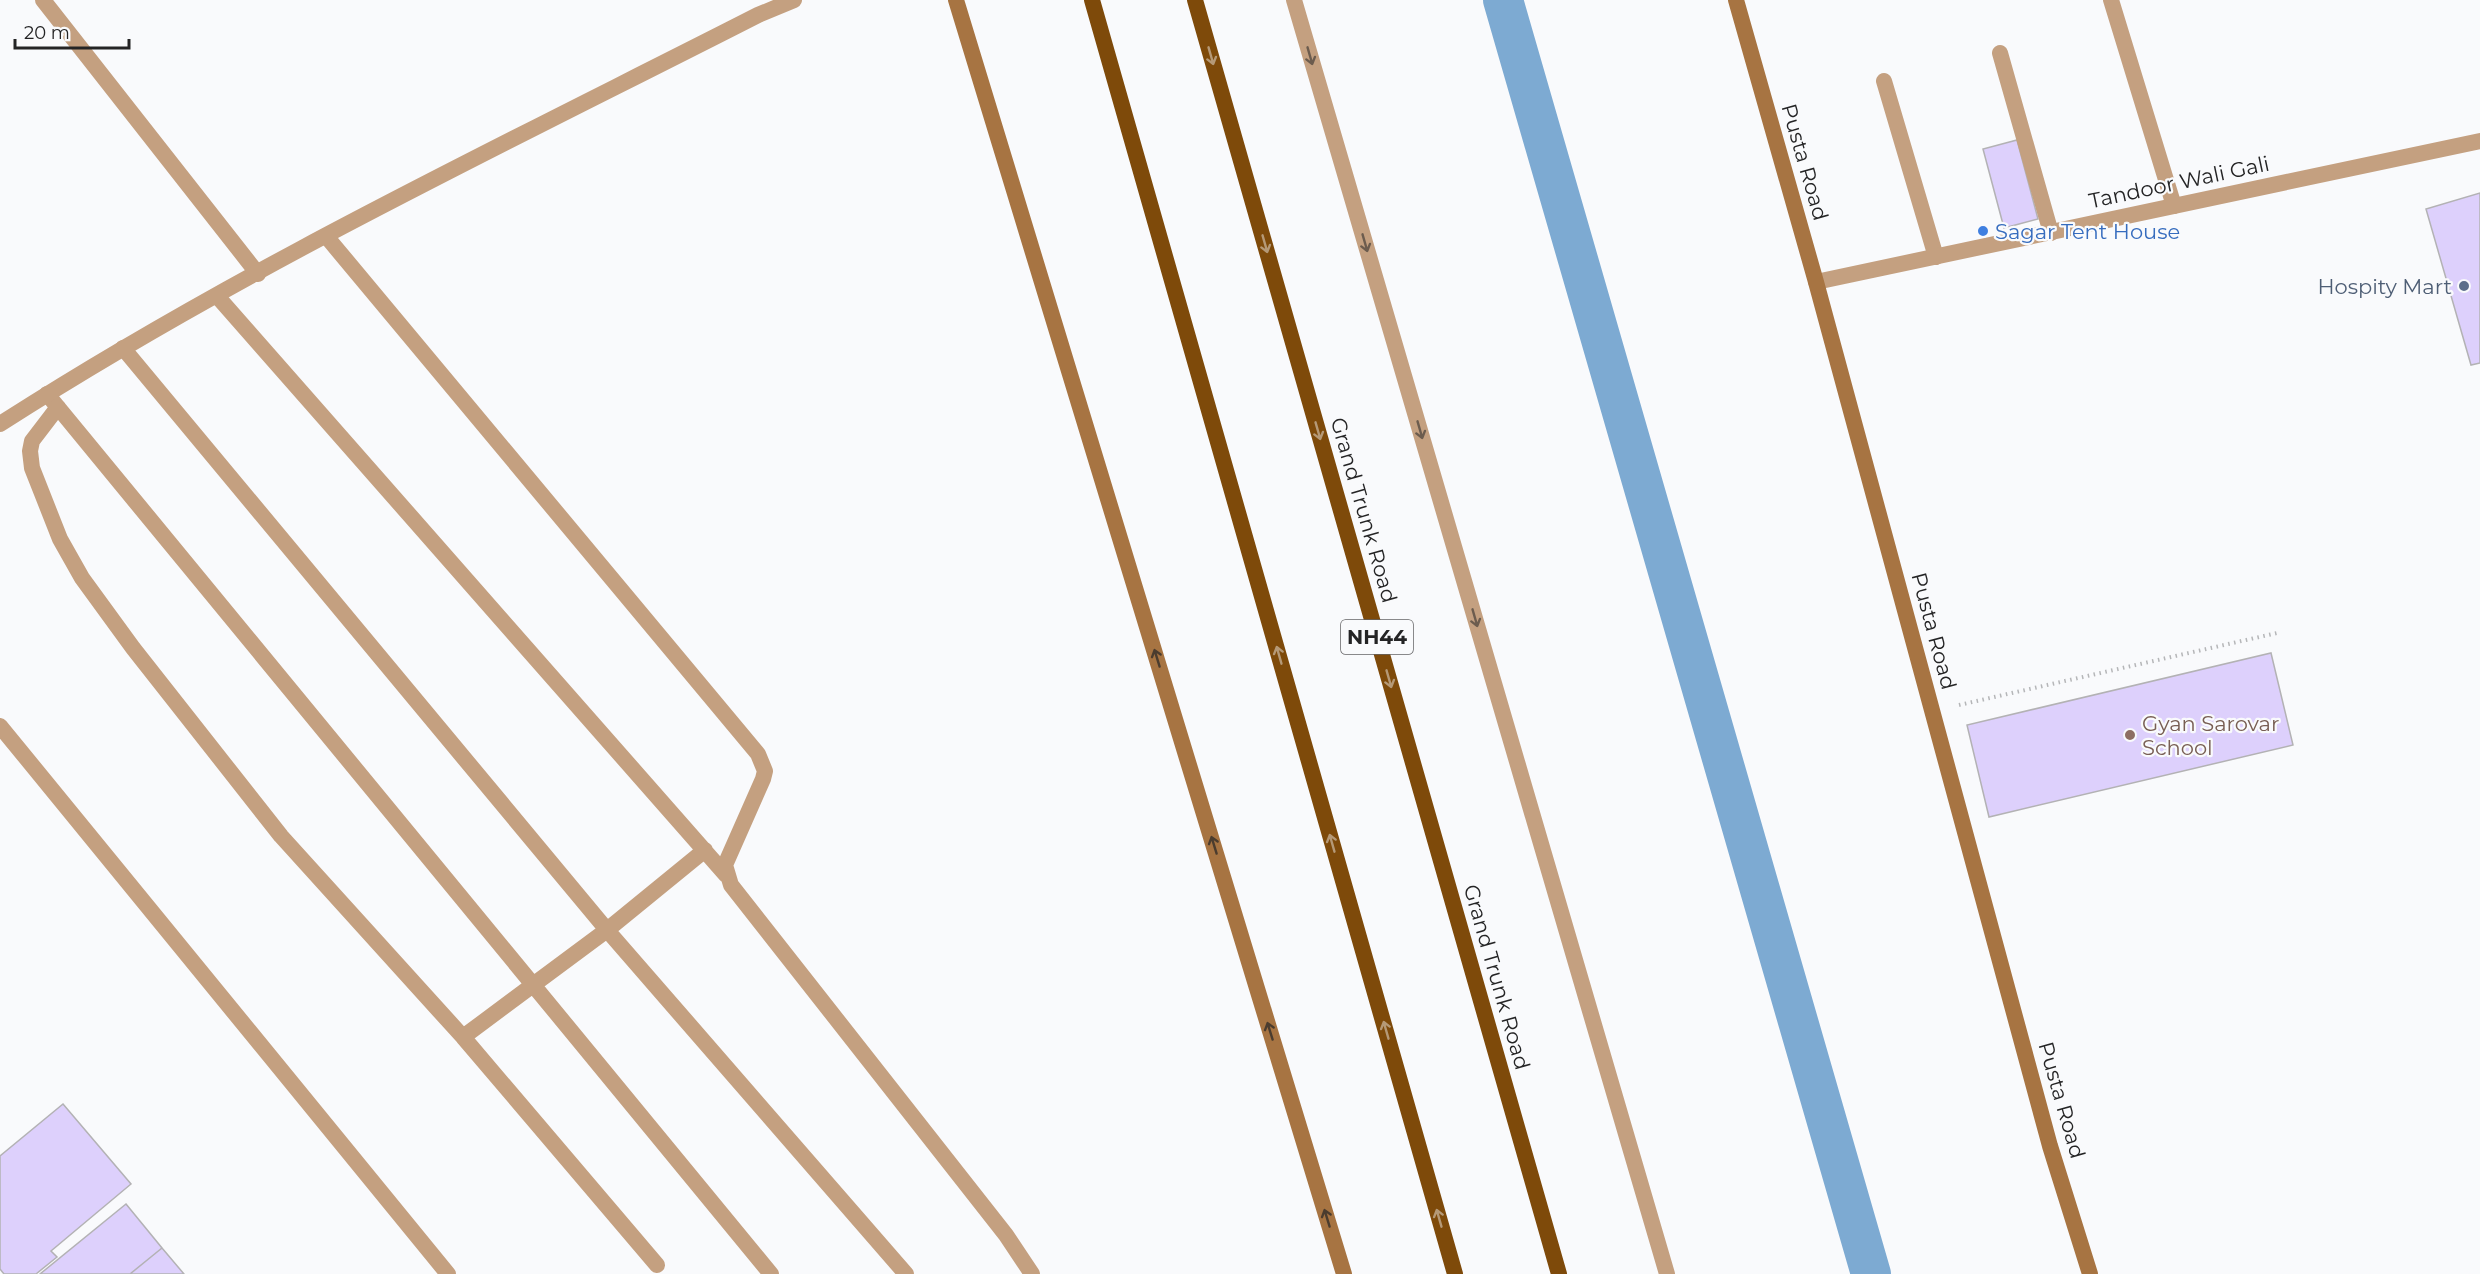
<svg xmlns="http://www.w3.org/2000/svg" width="2480" height="1274" viewBox="0 0 2480 1274" font-family="Montserrat,sans-serif">
	<rect width="100%" height="100%" fill="#f9fafc"/>
	<g fill="none" stroke-linecap="round" stroke-linejoin="round">
		<path stroke="#7daad2" stroke-width="40" d="M 1503,0 L 1871,1274"/>
	</g>
	<path fill="#ddd0fc" stroke="#b3b2b4" stroke-width="1.5" d="M 2017,140 L 2038,219 L 2004,228 L 1983,149 Z
		M 2480,193 L 2480,363 L 2471,365 L 2426,209 Z
		M 2271,653 L 2293,745 L 1989,817 L 1967,725 Z
		M 63,1104 L 131,1184 L 51,1251 L 57,1257 L 36,1274 L 4,1274 L 0,1269 L 0,1156 Z
		M 126,1204 L 162,1248 L 130,1274 L 40,1274 Z
		M 162,1248 L 184,1274 L 130,1274 Z"/>
	<g fill="none" stroke-linecap="round" stroke-linejoin="round">
		<path stroke="#b5b6b8" stroke-width="4" stroke-dasharray="1.5 4.5" stroke-linecap="butt" d="M 1959,705 L 2277,633"/>
		<path stroke="#c4a080" stroke-width="16" d="M 43,0 L 258,274
			M 2111,0 L 2174,206
			M 2000,53 L 2051,233
			M 1884,81 L 1936,257
			M 326,236 L 758,754 L 765,771 L 763,779 L 725,865 L 731,885 L 1006,1235 L 1032,1274
			M 217,296 L 726,875
			M 123,348 L 607,930 L 906,1274
			M 47,394 L 771,1274
			M 58,407 L 32,441 L 30,451 L 32,468 L 60,539 L 82,578 L 133,648 L 281,836 L 463,1037 L 657,1265
			M 463,1037 L 607,930 L 705,850"/>
		<path stroke="#c4a080" stroke-width="16" d="M 1816,282 L 2480,141
			M 0,424 C 241,269 503,145 758,15 L 794,0
			M 0,726 L 448,1274"/>
		<path stroke="#c4a080" stroke-width="16" d="M 1294,0 L 1667,1274"/>
		<path stroke="#a77442" stroke-width="16" d="M 956,0 L 1344,1274
			M 1736,0 L 1816,282 L 2050,1146 L 2090,1274"/>
		<path stroke="#7e4a0a" stroke-width="16" d="M 1092,0 L 1455,1274
			M 1195,0 L 1559,1274"/>
	</g>
	<defs><path id="oneway-shaft" d="M-6 0H5M1.5-3L5.5 0L1.5 3" fill="none" stroke-width="1.6" stroke-linecap="round" stroke-linejoin="round" transform="scale(1.5)"/></defs>
	<g stroke="#b59977">
		<use href="#oneway-shaft" transform="translate(1211 56) rotate(74)"/>
		<use href="#oneway-shaft" transform="translate(1265 244) rotate(74)"/>
		<use href="#oneway-shaft" transform="translate(1318 431) rotate(74)"/>
		<use href="#oneway-shaft" transform="translate(1279 655) rotate(-106)"/>
		<use href="#oneway-shaft" transform="translate(1389 679) rotate(74)"/>
		<use href="#oneway-shaft" transform="translate(1332 843) rotate(-106)"/>
		<use href="#oneway-shaft" transform="translate(1386 1030) rotate(-106)"/>
		<use href="#oneway-shaft" transform="translate(1439 1218) rotate(-106)"/>
	</g>
	<g stroke="#6c5c4e">
		<use href="#oneway-shaft" transform="translate(1310 56) rotate(74)"/>
		<use href="#oneway-shaft" transform="translate(1365 243) rotate(74)"/>
		<use href="#oneway-shaft" transform="translate(1420 430) rotate(74)"/>
		<use href="#oneway-shaft" transform="translate(1475 618) rotate(74)"/>
	</g>
	<g stroke="#4b3c2e">
		<use href="#oneway-shaft" transform="translate(1157 658) rotate(-107)"/>
		<use href="#oneway-shaft" transform="translate(1214 845) rotate(-107)"/>
		<use href="#oneway-shaft" transform="translate(1270 1031) rotate(-107)"/>
		<use href="#oneway-shaft" transform="translate(1327 1218) rotate(-107)"/>
	</g>
	<circle fill="#3f7fe0" stroke="#f9fafc" stroke-width="2" cx="1983" cy="231" r="6"/>
	<circle fill="#5c6f8a" stroke="#f9fafc" stroke-width="2" cx="2464" cy="286" r="6"/>
	<circle fill="#8d6e63" stroke="#f9fafc" stroke-width="2" cx="2130" cy="735" r="6"/>
	<g text-anchor="middle" dominant-baseline="central" stroke-width="4.5" stroke-linejoin="round" paint-order="stroke">
		<rect fill="#f9fafc" stroke="#646466" stroke-width="1.5" x="1341" y="620" width="72" height="34" rx="4.5"/>
		<g font-size="20" font-weight="bold" fill="#242425">
			<text x="1377" y="637">NH44</text>
		</g>
		<g font-size="21" fill="#242425" stroke="#f9fafc">
			<text transform="translate(1805 162) rotate(74)">Pusta Road</text>
			<text transform="translate(2179 182) rotate(-12)">Tandoor Wali Gali</text>
			<text transform="translate(1364 510) rotate(74)">Grand Trunk Road</text>
			<text transform="translate(1934 631) rotate(75)">Pusta Road</text>
			<text transform="translate(1497 977) rotate(74)">Grand Trunk Road</text>
			<text transform="translate(2062 1100) rotate(74)">Pusta Road</text>
		</g>
		<g font-size="21" fill="#366cbe" stroke="#f9fafc" text-anchor="start">
			<text x="1995" y="231">Sagar Tent House</text>
		</g>
		<g font-size="21" fill="#4e5e75" stroke="#f9fafc" text-anchor="end">
			<text x="2452" y="286">Hospity Mart</text>
		</g>
		<g font-size="21" fill="#785e54" stroke="#f9fafc" text-anchor="start">
			<text x="2142" y="723">Gyan Sarovar<tspan x="2142" dy="24">School</tspan></text>
		</g>
	</g>
	<path d="M15 39v9h114v-9" fill="none" stroke="#242425" stroke-width="3"/>
	<text x="24" y="39" font-size="18" fill="#242425" stroke="#f9fafc" stroke-width="4.5" paint-order="stroke">20 m</text>
</svg>
